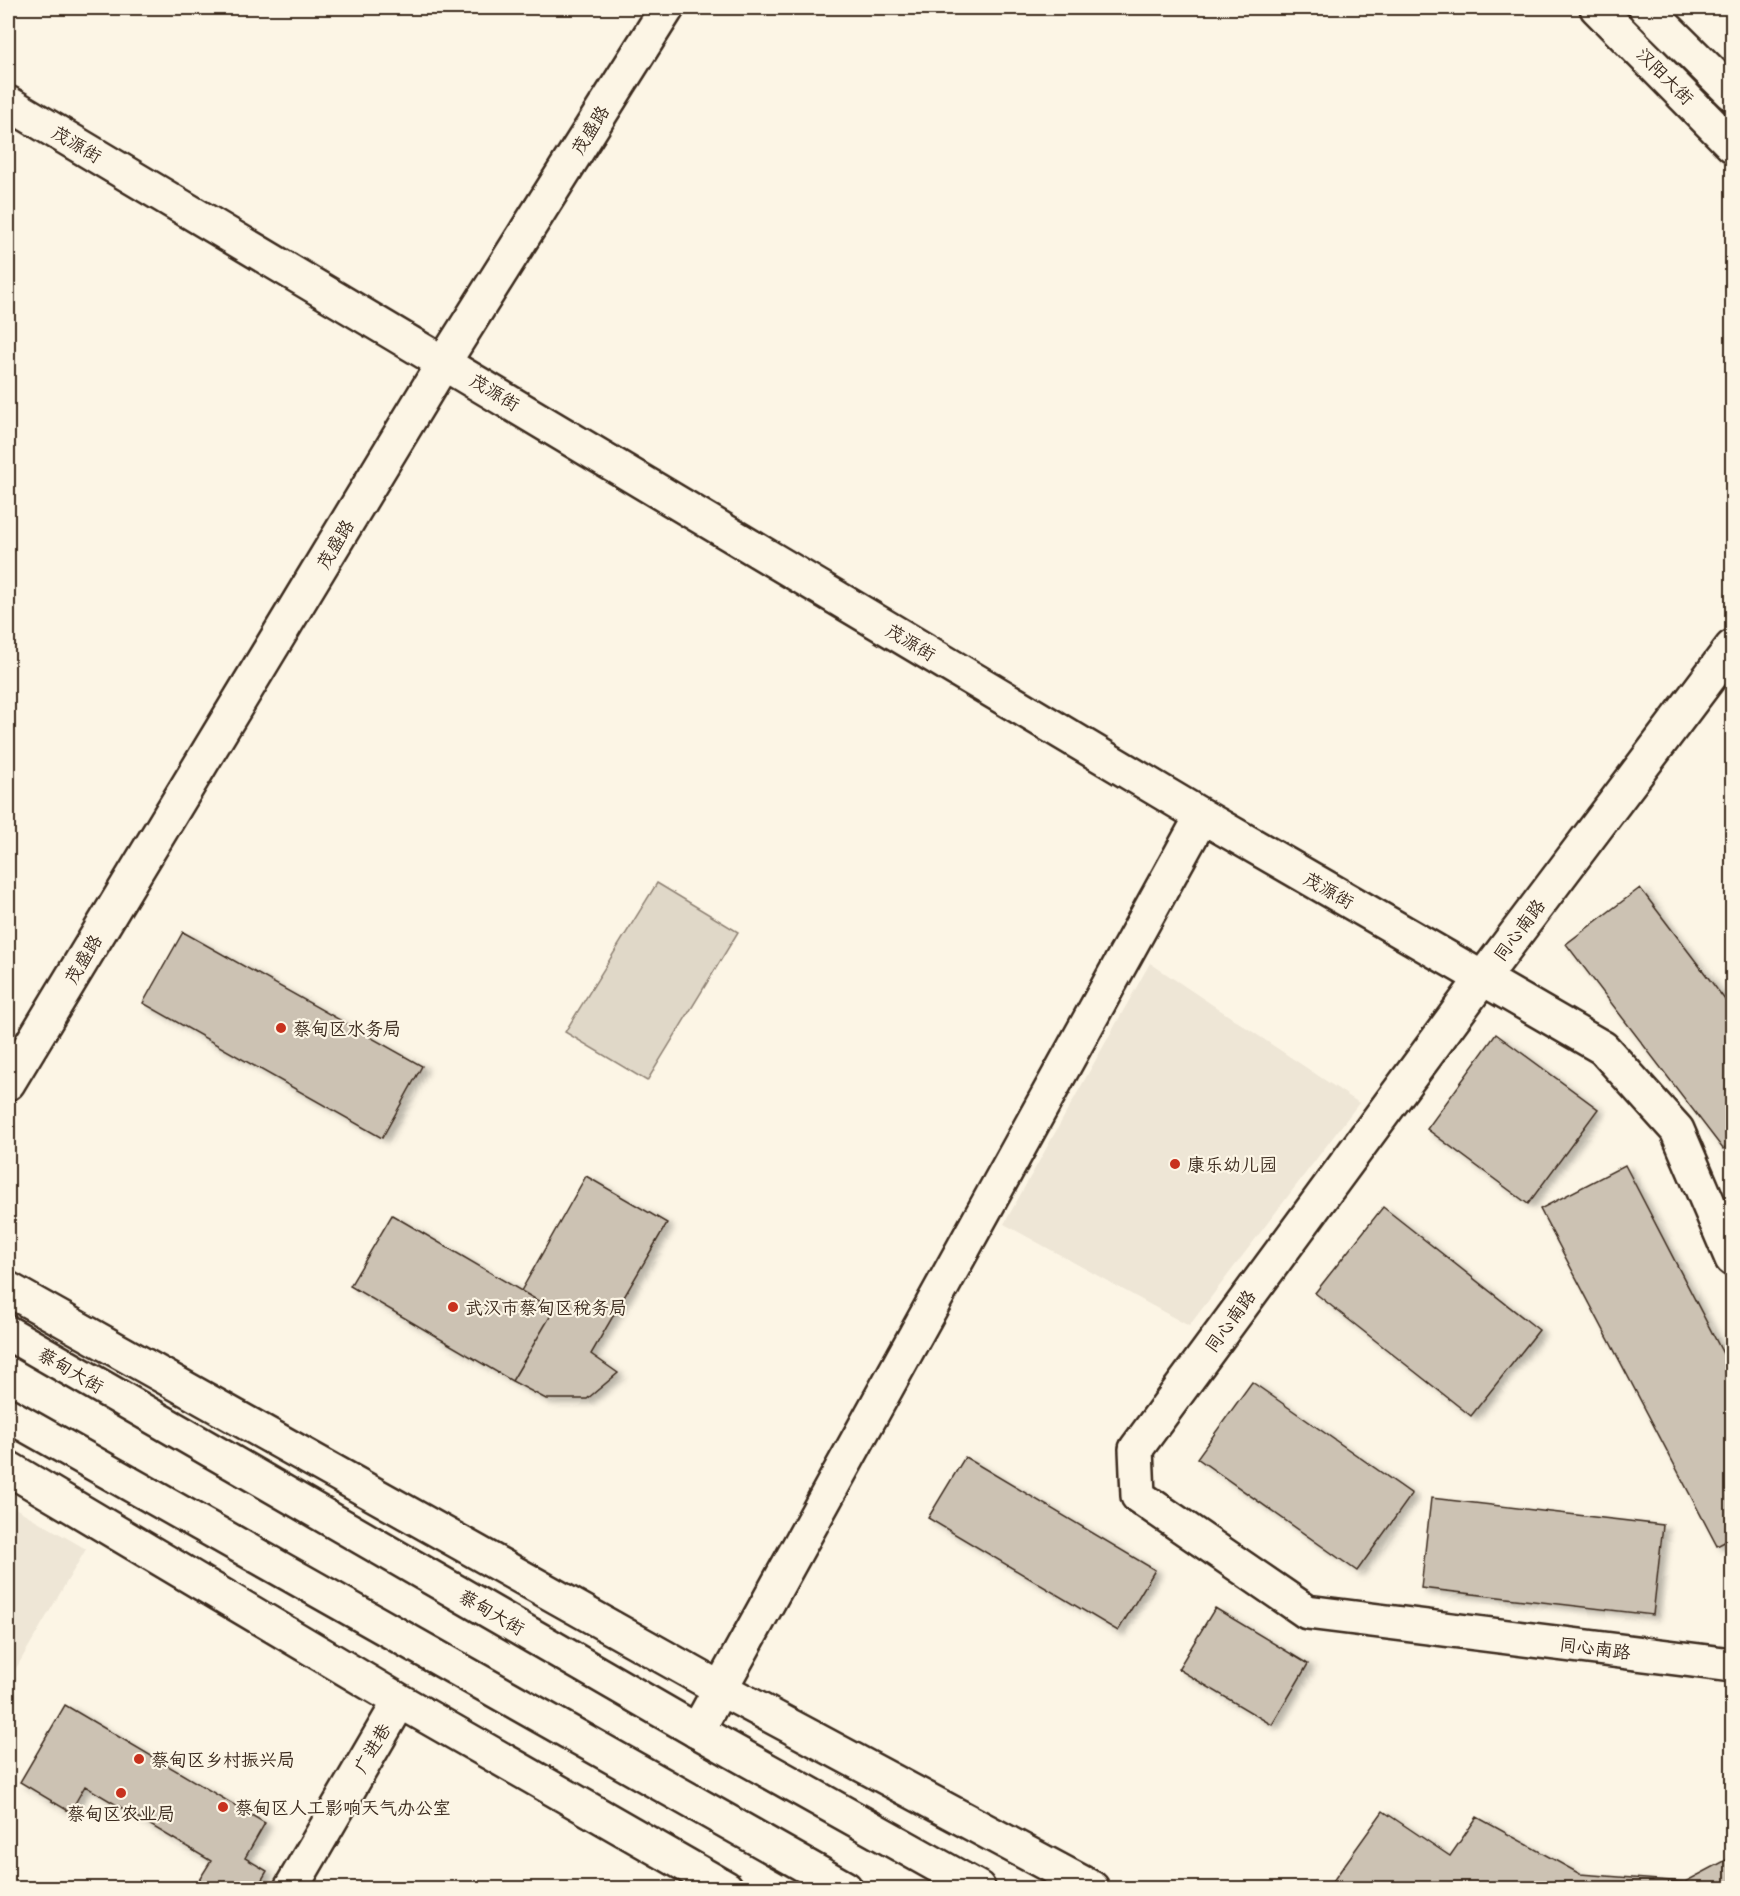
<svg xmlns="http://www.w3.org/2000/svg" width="1740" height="1896" viewBox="0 0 1740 1896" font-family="'Patrick Hand','LXGW WenKai TC',sans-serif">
	<defs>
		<filter id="shadow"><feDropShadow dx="6" dy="4" stdDeviation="3" flood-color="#0004"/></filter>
	</defs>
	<rect width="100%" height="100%" fill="#fcf5e5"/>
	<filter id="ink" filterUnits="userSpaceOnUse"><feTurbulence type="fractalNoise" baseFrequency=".0167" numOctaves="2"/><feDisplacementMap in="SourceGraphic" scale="12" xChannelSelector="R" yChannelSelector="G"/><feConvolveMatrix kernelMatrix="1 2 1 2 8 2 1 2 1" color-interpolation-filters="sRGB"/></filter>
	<g filter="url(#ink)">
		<path fill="#eee6d6" d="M 1150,963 L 1359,1103 L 1189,1326 L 1004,1224 Z
			M 8,1504 L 86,1549 L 8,1682 Z"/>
		<path fill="#e0d8c8" stroke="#8e8173" stroke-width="1.5" d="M 657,883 L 738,932 L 647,1081 L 565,1032 Z"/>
		<path fill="#ccc2b3" stroke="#3b2a1e" stroke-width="1.5" filter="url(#shadow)" d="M 1640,888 L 1732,1009 L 1732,1142 L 1723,1149 L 1566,944 Z
			M 183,932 L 422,1066 L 382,1138 L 143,1003 Z
			M 1496,1034 L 1598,1109 L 1528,1204 L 1427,1129 Z
			M 1625,1165 L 1732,1371 L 1732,1538 L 1717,1546 L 1540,1209 Z
			M 586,1176 L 667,1223 L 591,1354 L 618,1373 L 587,1399 L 546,1399 L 512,1381 L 554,1310 L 521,1291 Z
			M 1383,1207 L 1539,1330 L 1471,1416 L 1315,1293 Z
			M 392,1215 L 554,1310 L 512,1381 L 350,1286 Z
			M 1252,1382 L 1412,1494 L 1357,1571 L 1197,1458 Z
			M 965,1457 L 1155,1570 L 1118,1631 L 928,1518 Z
			M 1431,1498 L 1663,1525 L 1653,1615 L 1421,1588 Z
			M 1215,1608 L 1308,1664 L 1272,1725 L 1178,1669 Z
			M 65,1705 L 265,1823 L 245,1858 L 267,1871 L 257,1888 L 194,1888 L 211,1861 L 85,1786 L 70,1812 L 20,1782 Z
			M 1383,1811 L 1450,1856 L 1477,1817 L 1580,1874 L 1685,1882 L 1732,1857 L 1732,1888 L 1328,1888 Z"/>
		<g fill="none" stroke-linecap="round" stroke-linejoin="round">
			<defs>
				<path id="minor" d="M 1597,8 L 1732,145
					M 1646,8 L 1732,93
					M 8,103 L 1202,816 L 1603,1048 L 1677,1130 L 1732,1259
					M 1732,647 L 1482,979 L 1136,1449 L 1138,1496 L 1307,1612 L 1732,1665
					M 8,1083 L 444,362 L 667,8
					M 8,1289 L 721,1689 L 1092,1888
					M 8,1468 L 400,1701 L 726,1888
					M 697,1731 L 1202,816
					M 291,1888 L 400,1701"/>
				<path id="major" d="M 8,1333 L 697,1731 L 978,1888
					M 8,1415 L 845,1888"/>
			</defs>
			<use href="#minor" stroke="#3b2a1e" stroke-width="38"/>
			<use href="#major" stroke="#3b2a1e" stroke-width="38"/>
			<use href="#minor" stroke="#fcf5e5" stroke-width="33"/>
			<use href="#major" stroke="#fcf5e5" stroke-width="33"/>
		</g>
	</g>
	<g fill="#c8321e" stroke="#fcf5e5" stroke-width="2">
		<circle cx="281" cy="1028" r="6"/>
		<circle cx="1175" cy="1164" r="6"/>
		<circle cx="453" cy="1307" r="6"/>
		<circle cx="139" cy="1759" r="6"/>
		<circle cx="121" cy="1793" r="6"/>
		<circle cx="223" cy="1807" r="6"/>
	</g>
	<g text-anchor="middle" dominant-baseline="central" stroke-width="4.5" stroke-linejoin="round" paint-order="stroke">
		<g font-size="18" fill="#3b2a1e" stroke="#fcf5e5">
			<text transform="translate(1665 76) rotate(45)">汉阳大街</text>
			<text transform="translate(590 130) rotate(-58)">茂盛路</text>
			<text transform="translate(77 144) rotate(31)">茂源街</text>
			<text transform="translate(495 392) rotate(31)">茂源街</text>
			<text transform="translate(335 544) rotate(-59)">茂盛路</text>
			<text transform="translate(911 642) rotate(31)">茂源街</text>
			<text transform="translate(1329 890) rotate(30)">茂源街</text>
			<text transform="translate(1519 930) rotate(-53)">同心南路</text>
			<text transform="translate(83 959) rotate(-59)">茂盛路</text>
			<text transform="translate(1230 1321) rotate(-54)">同心南路</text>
			<text transform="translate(71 1370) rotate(30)">蔡甸大街</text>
			<text transform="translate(492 1612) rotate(30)">蔡甸大街</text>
			<text transform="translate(1595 1648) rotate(7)">同心南路</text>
			<text transform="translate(372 1748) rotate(-60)">广进巷</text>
		</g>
		<g font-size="18" fill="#3b2a1e" stroke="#fcf5e5" text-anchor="start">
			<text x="293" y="1028">蔡甸区水务局</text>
			<text x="1187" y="1164">康乐幼儿园</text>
			<text x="465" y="1307">武汉市蔡甸区税务局</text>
			<text x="151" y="1759">蔡甸区乡村振兴局</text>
			<text x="235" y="1807">蔡甸区人工影响天气办公室</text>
			<text x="121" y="1813" text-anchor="middle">蔡甸区农业局</text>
		</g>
	</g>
	<rect width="1740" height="1896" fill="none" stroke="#fcf5e5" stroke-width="30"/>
	<rect x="15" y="15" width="1710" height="1866" fill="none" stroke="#3b2a1e" stroke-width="2" filter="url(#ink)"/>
</svg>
